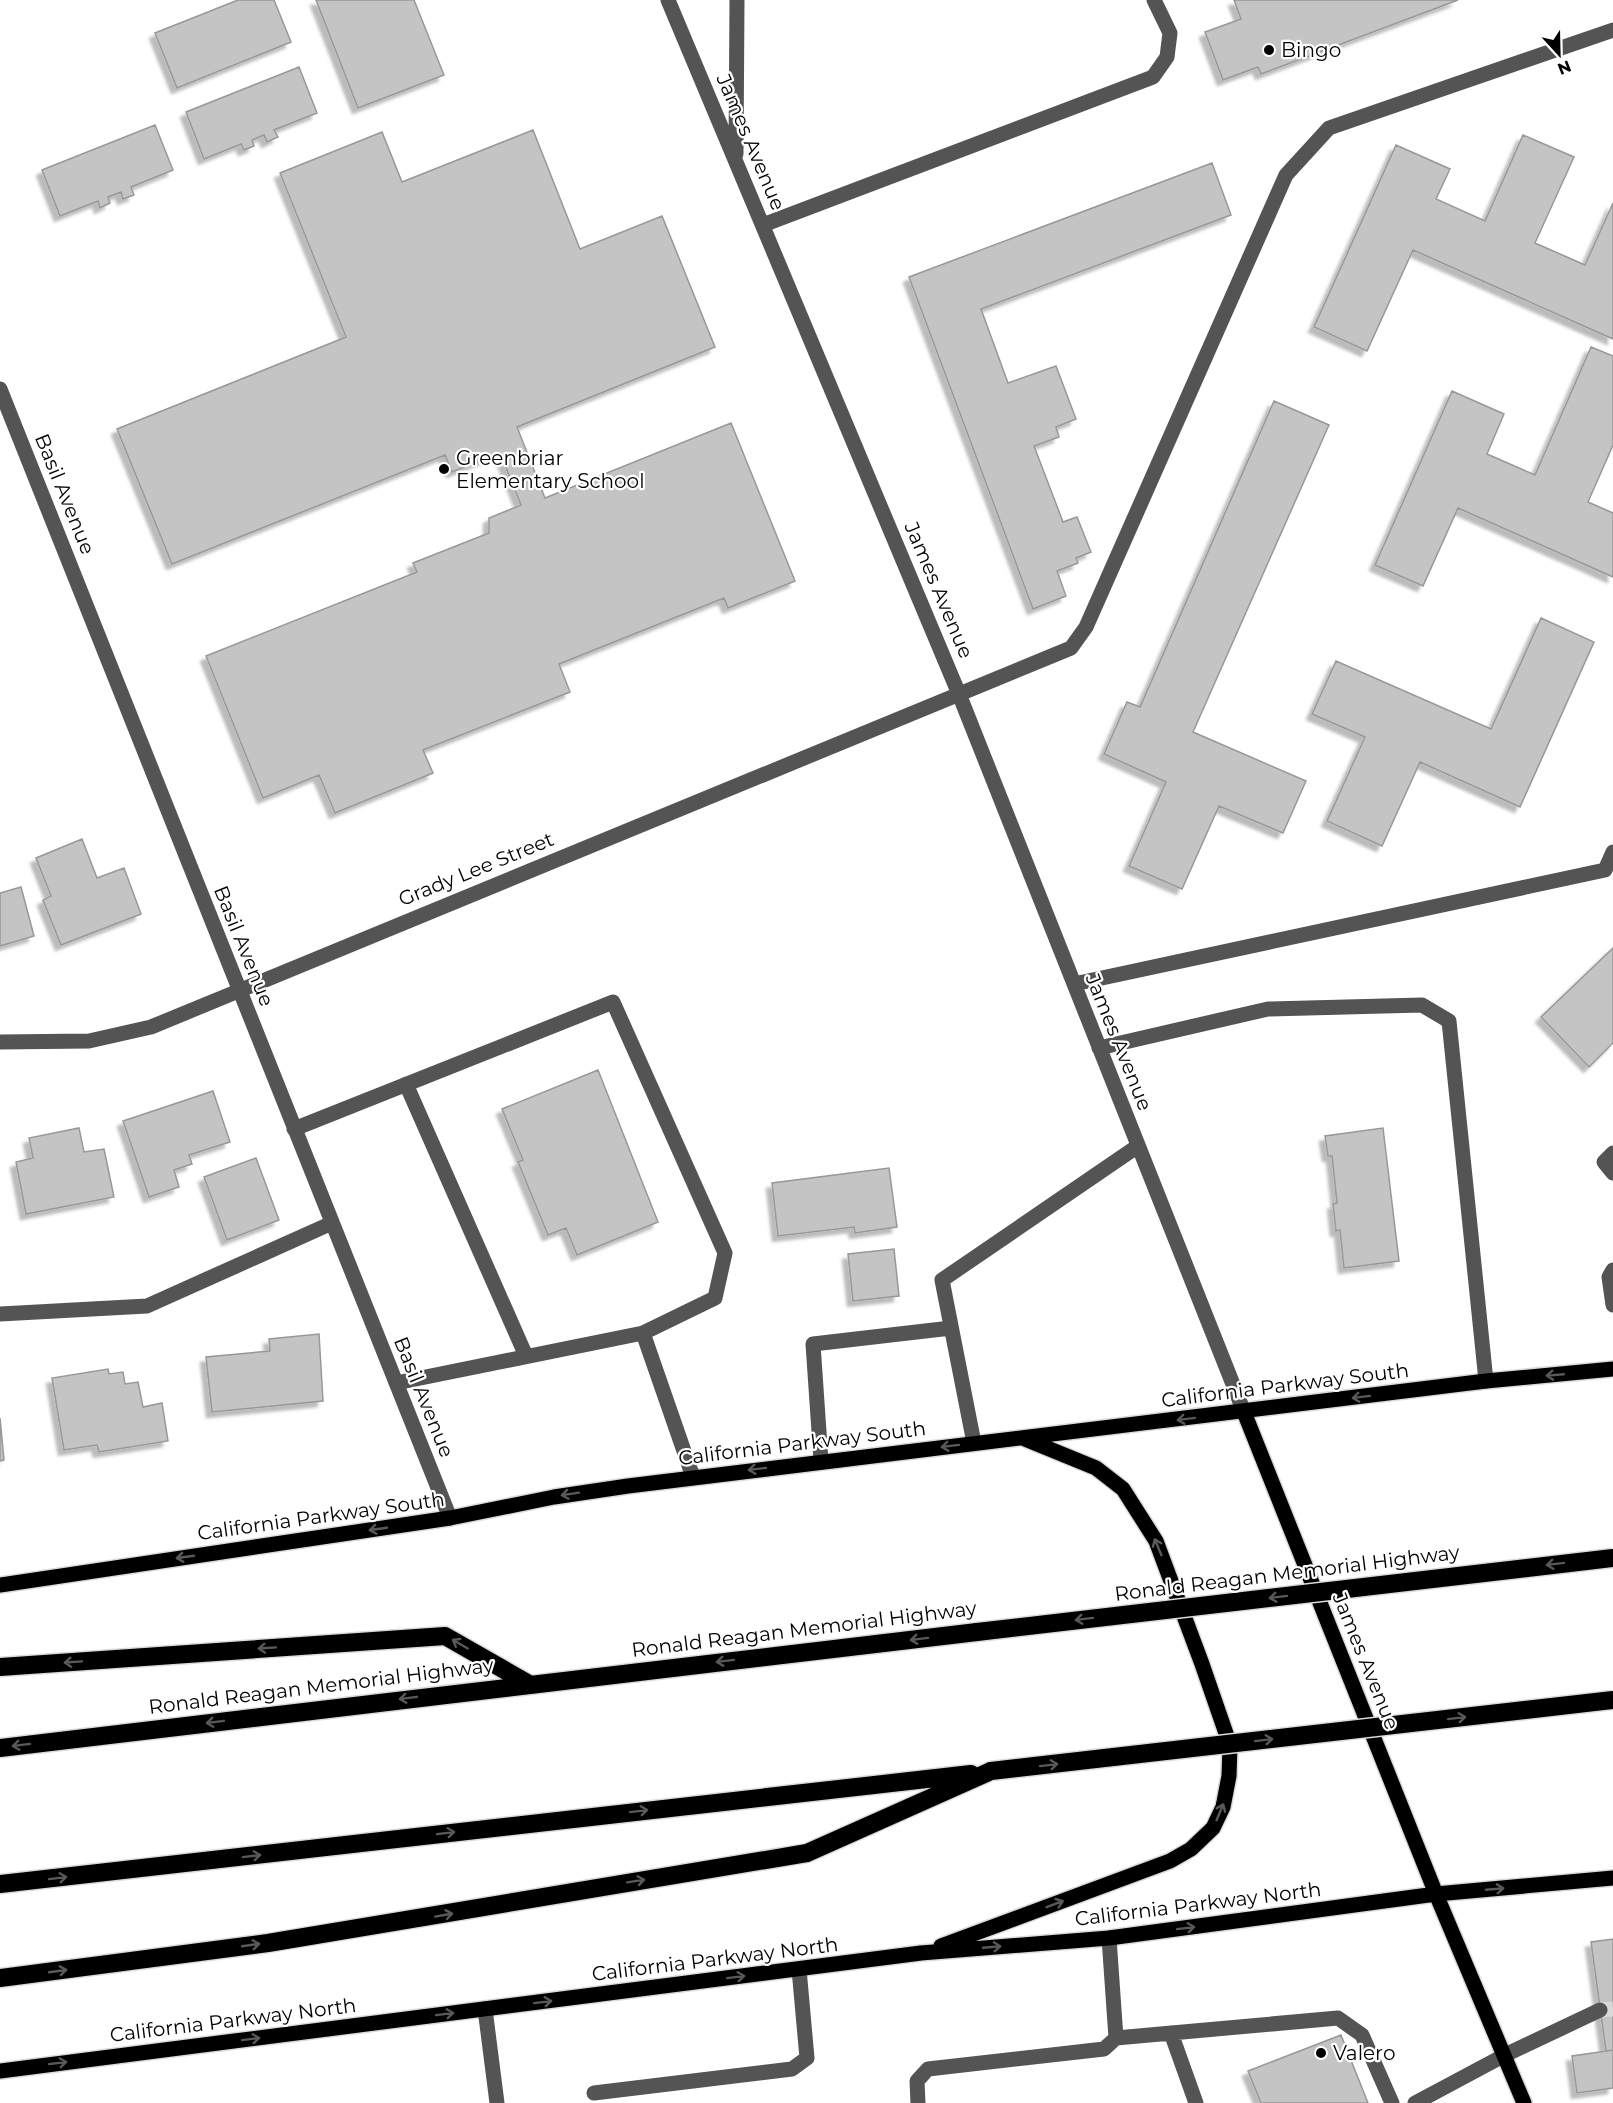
<svg xmlns="http://www.w3.org/2000/svg" width="1613" height="2103" viewBox="0 0 1613 2103" font-family="Montserrat,sans-serif">
	<defs>
		<filter id="shadow"><feDropShadow dx="-5.5" dy="5.5" stdDeviation="1.5" flood-color="#0004"/></filter>
	</defs>
	<rect width="100%" height="100%" fill="#fff"/>
	<path fill="#c4c4c4" stroke="#989898" stroke-width="1.5" filter="url(#shadow)" d="M 238,0 L 274,0 L 291,42 L 177,88 L 155,33 Z
		M 316,0 L 414,0 L 444,75 L 358,108 Z
		M 1234,0 L 1458,0 L 1261,74 L 1258,67 L 1223,80 L 1205,32 L 1241,19 Z
		M 299,67 L 317,113 L 274,130 L 278,137 L 267,142 L 264,135 L 252,140 L 254,146 L 244,150 L 241,144 L 204,159 L 186,112 Z
		M 155,125 L 173,170 L 131,187 L 134,195 L 123,199 L 121,192 L 108,197 L 110,203 L 100,208 L 98,201 L 60,216 L 42,170 Z
		M 533,130 L 580,249 L 662,216 L 715,347 L 517,427 L 545,498 L 731,423 L 795,581 L 728,608 L 724,598 L 559,664 L 570,692 L 423,750 L 433,773 L 335,813 L 319,775 L 263,798 L 206,656 L 417,572 L 413,563 L 489,533 L 489,518 L 521,505 L 500,453 L 452,472 L 445,455 L 172,564 L 117,429 L 346,337 L 280,173 L 382,132 L 402,182 Z
		M 1523,135 L 1574,157 L 1535,243 L 1585,265 L 1613,203 L 1613,339 L 1413,250 L 1367,351 L 1314,327 L 1396,145 L 1450,169 L 1436,199 L 1485,221 Z
		M 1212,163 L 1231,215 L 981,309 L 1008,383 L 1056,366 L 1076,419 L 1056,427 L 1059,437 L 1034,446 L 1063,522 L 1077,517 L 1091,552 L 1076,558 L 1078,563 L 1057,571 L 1066,596 L 1033,609 L 909,277 Z
		M 1591,347 L 1613,356 L 1613,445 L 1588,502 L 1613,513 L 1613,577 L 1458,508 L 1423,586 L 1375,565 L 1452,391 L 1504,414 L 1487,454 L 1535,475 Z
		M 1274,401 L 1329,425 L 1193,732 L 1306,781 L 1283,833 L 1219,806 L 1182,889 L 1129,866 L 1166,782 L 1104,754 L 1127,702 L 1140,707 Z
		M 1541,618 L 1594,642 L 1520,807 L 1420,762 L 1382,846 L 1327,821 L 1365,737 L 1312,714 L 1336,661 L 1491,729 Z
		M 82,839 L 97,878 L 124,868 L 141,914 L 61,945 L 43,900 L 51,896 L 36,858 Z
		M 21,887 L 34,936 L 0,946 L 0,893 Z
		M 1613,948 L 1613,1043 L 1589,1067 L 1541,1017 Z
		M 598,1070 L 658,1222 L 577,1255 L 566,1228 L 548,1235 L 518,1162 L 523,1160 L 502,1109 Z
		M 213,1091 L 230,1142 L 189,1155 L 192,1164 L 174,1170 L 179,1187 L 149,1197 L 123,1121 Z
		M 79,1128 L 84,1152 L 104,1149 L 114,1197 L 26,1214 L 16,1162 L 33,1158 L 29,1138 Z
		M 1383,1128 L 1399,1261 L 1344,1268 L 1340,1230 L 1336,1231 L 1333,1204 L 1337,1203 L 1332,1156 L 1328,1156 L 1325,1136 Z
		M 256,1158 L 279,1220 L 227,1240 L 204,1177 Z
		M 889,1168 L 897,1227 L 855,1233 L 854,1227 L 778,1236 L 772,1183 Z
		M 894,1249 L 899,1296 L 853,1301 L 848,1254 Z
		M 319,1334 L 323,1401 L 212,1412 L 206,1357 L 270,1351 L 269,1339 Z
		M 108,1369 L 109,1374 L 123,1372 L 125,1384 L 138,1382 L 143,1407 L 162,1403 L 168,1441 L 99,1452 L 97,1445 L 64,1450 L 52,1378 Z
		M 0,1418 L 4,1460 L 0,1461 Z
		M 1613,1939 L 1613,2050 L 1606,2051 L 1591,1942 Z
		M 1341,2035 L 1368,2103 L 1261,2103 L 1248,2071 Z
		M 1613,2050 L 1613,2088 L 1577,2093 L 1572,2056 Z"/>
	<g fill="none" stroke-linecap="round" stroke-linejoin="round">
		<path stroke="#d9d9d9" stroke-width="15" stroke-dasharray="15 8" stroke-linecap="butt" d="M 1600,2010 L 1613,2009"/>
		<defs>
			<path id="major" d="M 1244,1412 L 1436,1894 L 1524,2103
				M 0,1585 L 450,1518 L 554,1497 L 628,1486 L 1486,1381 L 1613,1369
				M 941,1946 L 1170,1861 L 1191,1849 L 1213,1828 L 1223,1807 L 1229,1776 L 1230,1745 L 1202,1664 L 1156,1541 L 1123,1489 L 1096,1468 L 1025,1439
				M 0,2071 L 921,1953 L 1109,1938 L 1436,1894 L 1613,1878"/>
			<path id="highway" d="M 0,1667 L 445,1636 L 529,1684
				M 0,1748 L 977,1632
				M 0,1884 L 971,1774
				M 0,1978 L 268,1943 L 807,1853 L 991,1771"/>
		</defs>
		<use href="#major" stroke="#dbdbdb" stroke-width="18"/>
		<use href="#highway" stroke="#dbdbdb" stroke-width="21"/>
		<path stroke="#545454" stroke-width="15" d="M 668,0 L 959,694 L 1244,1412
			M 736,154 L 737,0
			M 763,225 L 1153,77 L 1167,57 L 1170,33 L 1154,0
			M 0,389 L 450,1518
			M 1074,984 L 1605,870 L 1613,852
			M 0,1042 L 89,1041 L 151,1027 L 1071,648 L 1086,627 L 1286,175 L 1329,128 L 1613,30
			M 1099,1048 L 1268,1009 L 1422,1005 L 1449,1021 L 1486,1381
			M 406,1084 L 526,1356
			M 294,1129 L 613,1002 L 725,1253 L 715,1298 L 643,1333 L 693,1477
			M 1613,1153 L 1604,1162 L 1613,1173
			M 1613,1270 L 1609,1277 L 1613,1305
			M 0,1314 L 147,1306 L 332,1223
			M 396,1383 L 643,1333
			M 974,1443 L 942,1280 L 1138,1146
			M 821,1461 L 813,1344 L 951,1328
			M 1109,1938 L 1116,2038
			M 485,2009 L 497,2103
			M 1171,2033 L 1196,2103
			M 594,2093 L 792,2069 L 807,2058 L 799,1969
			M 918,2103 L 917,2081 L 928,2069 L 1104,2049 L 1116,2038 L 1338,2018 L 1362,2035 L 1392,2103
			M 1415,2103 L 1505,2055 L 1600,2010"/>
		<use href="#major" stroke="#000" stroke-width="15"/>
		<use href="#highway" stroke="#000" stroke-width="18"/>
		<defs>
			<path id="highway-bridge" d="M 977,1632 L 1613,1558
				M 991,1771 L 1613,1700"/>
		</defs>
		<use href="#highway-bridge" stroke="#dbdbdb" stroke-width="21" stroke-linecap="butt"/>
		<use href="#highway-bridge" stroke="#000" stroke-width="18"/>
	</g>
	<defs><path id="oneway-shaft" d="M-6 0H5M1.5-3L5.5 0L1.5 3" fill="none" stroke-width="1.6" stroke-linecap="round" stroke-linejoin="round" transform="scale(1.5)"/></defs>
	<g stroke="#595959">
		<use href="#oneway-shaft" transform="translate(1555 1375) rotate(175)"/>
		<use href="#oneway-shaft" transform="translate(1361 1397) rotate(173)"/>
		<use href="#oneway-shaft" transform="translate(1186 1419) rotate(173)"/>
		<use href="#oneway-shaft" transform="translate(950 1446) rotate(173)"/>
		<use href="#oneway-shaft" transform="translate(757 1469) rotate(173)"/>
		<use href="#oneway-shaft" transform="translate(570 1494) rotate(171)"/>
		<use href="#oneway-shaft" transform="translate(378 1529) rotate(172)"/>
		<use href="#oneway-shaft" transform="translate(1158 1547) rotate(-113)"/>
		<use href="#oneway-shaft" transform="translate(185 1557) rotate(172)"/>
		<use href="#oneway-shaft" transform="translate(1555 1564) rotate(173)"/>
		<use href="#oneway-shaft" transform="translate(1278 1597) rotate(173)"/>
		<use href="#oneway-shaft" transform="translate(1084 1619) rotate(173)"/>
		<use href="#oneway-shaft" transform="translate(919 1639) rotate(173)"/>
		<use href="#oneway-shaft" transform="translate(460 1644) rotate(-150)"/>
		<use href="#oneway-shaft" transform="translate(267 1648) rotate(176)"/>
		<use href="#oneway-shaft" transform="translate(725 1661) rotate(173)"/>
		<use href="#oneway-shaft" transform="translate(73 1662) rotate(176)"/>
		<use href="#oneway-shaft" transform="translate(408 1698) rotate(173)"/>
		<use href="#oneway-shaft" transform="translate(1457 1718) rotate(-7)"/>
		<use href="#oneway-shaft" transform="translate(215 1722) rotate(173)"/>
		<use href="#oneway-shaft" transform="translate(1264 1740) rotate(-7)"/>
		<use href="#oneway-shaft" transform="translate(21 1745) rotate(173)"/>
		<use href="#oneway-shaft" transform="translate(1049 1765) rotate(-7)"/>
		<use href="#oneway-shaft" transform="translate(639 1811) rotate(-7)"/>
		<use href="#oneway-shaft" transform="translate(1220 1812) rotate(-67)"/>
		<use href="#oneway-shaft" transform="translate(446 1833) rotate(-7)"/>
		<use href="#oneway-shaft" transform="translate(252 1856) rotate(-7)"/>
		<use href="#oneway-shaft" transform="translate(58 1878) rotate(-7)"/>
		<use href="#oneway-shaft" transform="translate(636 1881) rotate(-9)"/>
		<use href="#oneway-shaft" transform="translate(1495 1889) rotate(-5)"/>
		<use href="#oneway-shaft" transform="translate(1055 1904) rotate(-20)"/>
		<use href="#oneway-shaft" transform="translate(444 1915) rotate(-10)"/>
		<use href="#oneway-shaft" transform="translate(1186 1928) rotate(-7)"/>
		<use href="#oneway-shaft" transform="translate(251 1945) rotate(-8)"/>
		<use href="#oneway-shaft" transform="translate(992 1947) rotate(-5)"/>
		<use href="#oneway-shaft" transform="translate(58 1971) rotate(-8)"/>
		<use href="#oneway-shaft" transform="translate(736 1977) rotate(-7)"/>
		<use href="#oneway-shaft" transform="translate(543 2002) rotate(-7)"/>
		<use href="#oneway-shaft" transform="translate(445 2014) rotate(-7)"/>
		<use href="#oneway-shaft" transform="translate(251 2039) rotate(-7)"/>
		<use href="#oneway-shaft" transform="translate(58 2063) rotate(-7)"/>
	</g>
	<g fill="#000" stroke="#fff" stroke-width="2">
		<circle cx="1269" cy="50" r="6"/>
		<circle cx="444" cy="469" r="6"/>
		<circle cx="1321" cy="2053" r="6"/>
	</g>
	<g text-anchor="middle" dominant-baseline="central" stroke-width="4.5" stroke-linejoin="round" paint-order="stroke">
		<g font-size="20" fill="#000" stroke="#fff" text-anchor="start">
			<text x="1281" y="50">Bingo</text>
			<text x="456" y="458">Greenbriar<tspan x="456" dy="23">Elementary School</tspan></text>
			<text x="1333" y="2053">Valero</text>
		</g>
		<g font-size="20" fill="#000" stroke="#fff">
			<text transform="translate(751 142) rotate(67)">James Avenue</text>
			<text transform="translate(65 494) rotate(68)">Basil Avenue</text>
			<text transform="translate(939 590) rotate(67)">James Avenue</text>
			<text transform="translate(476 869) rotate(-22)">Grady Lee Street</text>
			<text transform="translate(244 946) rotate(68)">Basil Avenue</text>
			<text transform="translate(1119 1042) rotate(68)">James Avenue</text>
			<text transform="translate(1285 1385) rotate(-7)">California Parkway South</text>
			<text transform="translate(424 1397) rotate(68)">Basil Avenue</text>
			<text transform="translate(802 1443) rotate(-7)">California Parkway South</text>
			<text transform="translate(321 1516) rotate(-8)">California Parkway South</text>
			<text transform="translate(1287 1573) rotate(-7)">Ronald Reagan Memorial Highway</text>
			<text transform="translate(804 1629) rotate(-7)">Ronald Reagan Memorial Highway</text>
			<text transform="translate(1366 1661) rotate(68)">James Avenue</text>
			<text transform="translate(321 1686) rotate(-7)">Ronald Reagan Memorial Highway</text>
			<text transform="translate(1198 1904) rotate(-7)">California Parkway North</text>
			<text transform="translate(715 1959) rotate(-7)">California Parkway North</text>
			<text transform="translate(233 2020) rotate(-7)">California Parkway North</text>
		</g>
	</g>
	<g transform="translate(1559 54) rotate(158)" stroke="#ffffff" stroke-width="4.5" paint-order="stroke">
	<path d="M0-4.5L10 22L0 15L-10 22Z" fill="#000000"/>
	<text y="-9" font-size="16" font-weight="bold" text-anchor="middle" fill="#000000">N</text>
	</g>
</svg>
